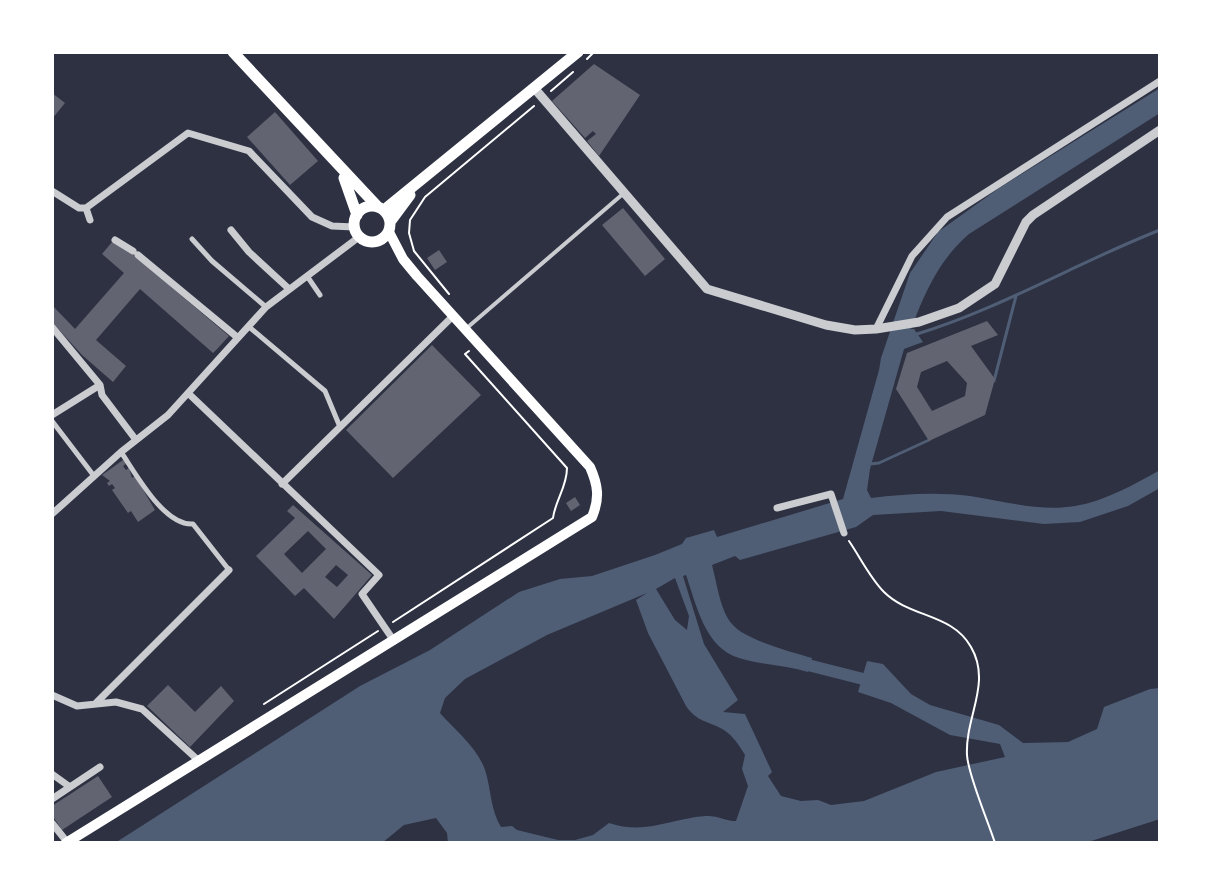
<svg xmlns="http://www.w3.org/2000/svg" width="1212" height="895" viewBox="0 0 1212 895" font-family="'Space Grotesk',sans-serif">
	<rect width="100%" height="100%" fill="#2d3142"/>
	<path fill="#4f5d75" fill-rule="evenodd" d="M 1160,88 L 1160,113 L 969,234 C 939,260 925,292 911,329 L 914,329 L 923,342 L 904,349 L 870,469 L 867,490 L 871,498 C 903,494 938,492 970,496 C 1004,501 1040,512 1075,506 C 1105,501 1133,485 1160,470 L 1160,488 L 1128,506 L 1080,522 L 1044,524 L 941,511 L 873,515 L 856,527 L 740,560 L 735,556 L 712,565 C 717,583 720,610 732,624 C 745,640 792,652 812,658 L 808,672 C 785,665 761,665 739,658 C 705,648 696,604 686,575 L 683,576 L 704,644 L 738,700 L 723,712 L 745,714 L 772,772 L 768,776 L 781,796 L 801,801 L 818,800 L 831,805 L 864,801 L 936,772 L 1005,757 L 1000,744 L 950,735 L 891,703 L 858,692 L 867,661 L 883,664 L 911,694 L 930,705 L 999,725 L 1023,743 L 1068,742 L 1097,729 L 1104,707 L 1150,689 L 1160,688 L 1160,819 L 1085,843 L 448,843 L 447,833 L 436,818 L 404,825 L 382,843 L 115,843 L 360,686 L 430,650 L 519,592 L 560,579 L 592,576 L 655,555 L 682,544 L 686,538 L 714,530 L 717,537 L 843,499 L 879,370 L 881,358 L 910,273 L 938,232 L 999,188 ZM 675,578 L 689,616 L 687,630 L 675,620 L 656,589 ZM 647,593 L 636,600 L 648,633 L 686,706 C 698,723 707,720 724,730 C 733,736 739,745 745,755 L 742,769 L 748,786 L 736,821 C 725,821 717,815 705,816 C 670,819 645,835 609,823 L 593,835 L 575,840 L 558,840 L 517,830 L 512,826 L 501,827 C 491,811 491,791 486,773 C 480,750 455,730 440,713 L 445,698 L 465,679 L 547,635 Z"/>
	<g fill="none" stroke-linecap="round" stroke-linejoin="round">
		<path stroke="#4f5d75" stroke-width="3" d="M 917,334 C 1002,308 1078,262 1160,230
			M 994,381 L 1016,296
			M 870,464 L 879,463 L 929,440"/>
		<path stroke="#4f5d75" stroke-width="12" d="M 796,662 L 875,682"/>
	</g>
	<path fill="#626471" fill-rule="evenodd" d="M 594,64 L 640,95 L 599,156 L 587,141 L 596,134 L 593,131 L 585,138 L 552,101 Z
		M 52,93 L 65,103 L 52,119 Z
		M 275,112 L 318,161 L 290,185 L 247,137 Z
		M 623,208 L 665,259 L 645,276 L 602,225 Z
		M 112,242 L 131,253 L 229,336 L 218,348 L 213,353 L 140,289 L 96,340 L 126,366 L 113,382 L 82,355 L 52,322 L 52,305 L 75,329 L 124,273 L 102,254 Z
		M 439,250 L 447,262 L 435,270 L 427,258 Z
		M 987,321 L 998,335 L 971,346 L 995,379 L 985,415 L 929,441 L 896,389 L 907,353 ZM 947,361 L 967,383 L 965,396 L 932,411 L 917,387 L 921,372 Z
		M 432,345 L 481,395 L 393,478 L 346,430 Z
		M 123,460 L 126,464 L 123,466 L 126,470 L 129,468 L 132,478 L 135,476 L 155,510 L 138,522 L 131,511 L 128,513 L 112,490 L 115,488 L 112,484 L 109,486 L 107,483 L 110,481 L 102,475 Z
		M 575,497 L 580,505 L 571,511 L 566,503 Z
		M 293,505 L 372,575 L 334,619 L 304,588 L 295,596 L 256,556 L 295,518 L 287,511 ZM 308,531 L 326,549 L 302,573 L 284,554 ZM 336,565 L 348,575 L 337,587 L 325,577 Z
		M 168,685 L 195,712 L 221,686 L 234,701 L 190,747 L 147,706 Z
		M 98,776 L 112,797 L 62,830 L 52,815 L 52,806 Z"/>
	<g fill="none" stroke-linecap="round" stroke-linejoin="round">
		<path stroke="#fff" stroke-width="2" d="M 587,59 L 594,52
			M 551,91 L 573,72
			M 449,294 L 414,251 L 409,233 L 410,220 L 425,197 L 534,106
			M 849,541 C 860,557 870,578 884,592 C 910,618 952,613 971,647 C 992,683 965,717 967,755 C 968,775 988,821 995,843
			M 393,622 L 553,518 C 555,501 567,487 567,468 L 465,354 L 469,351
			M 264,704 L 378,631"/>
		<path stroke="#caccd0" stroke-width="4" d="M 468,327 L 624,193"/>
		<path stroke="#caccd0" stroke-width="5" d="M 192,239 L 212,261 L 266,307
			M 307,276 L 320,295
			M 248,326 L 325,391 L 340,427
			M 52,421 L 94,476
			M 121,452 C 136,474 164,526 193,524 L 229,570"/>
		<path stroke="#caccd0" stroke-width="7" d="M 52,191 L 79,208 L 86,208 L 188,133 L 249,151 L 312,217 L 332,226 L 354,227
			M 86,208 L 90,220
			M 231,230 L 249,252 L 288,288
			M 115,240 L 133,251
			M 138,255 L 237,337
			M 52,327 L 100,385 L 102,395 L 136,440
			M 876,329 L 912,256 L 947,217 L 1160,81
			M 188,393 L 379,575 L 362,594 L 394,641
			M 52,415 L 100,385
			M 282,484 L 453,316
			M 777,508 L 831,494 L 844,533
			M 52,514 L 121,452 L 168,415 L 266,307 L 359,237
			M 52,695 L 77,706 L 116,702 L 142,709 L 199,761
			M 96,703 L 229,570
			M 52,774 L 70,787
			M 52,799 L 100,767
			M 52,823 L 67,842"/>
		<path stroke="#caccd0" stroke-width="9" d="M 535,89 L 707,289 L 826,325 L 855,330 L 876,329 L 919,322 L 959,308 L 995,284 L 1026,222 L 1033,215 L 1160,130"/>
		<path stroke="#fff" stroke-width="10" d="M 66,843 L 592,517 C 600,498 598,485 590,467 L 417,276 L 403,259 L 389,232"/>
		<path stroke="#fff" stroke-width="11" d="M 233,52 L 377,206
			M 344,178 L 357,215
			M354 224a18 18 0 1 1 36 0a18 18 0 1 1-36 0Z
			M 384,210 L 578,52
			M 390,222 L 410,195"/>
	</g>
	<rect width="1212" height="895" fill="none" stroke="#ffffff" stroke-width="108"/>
</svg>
